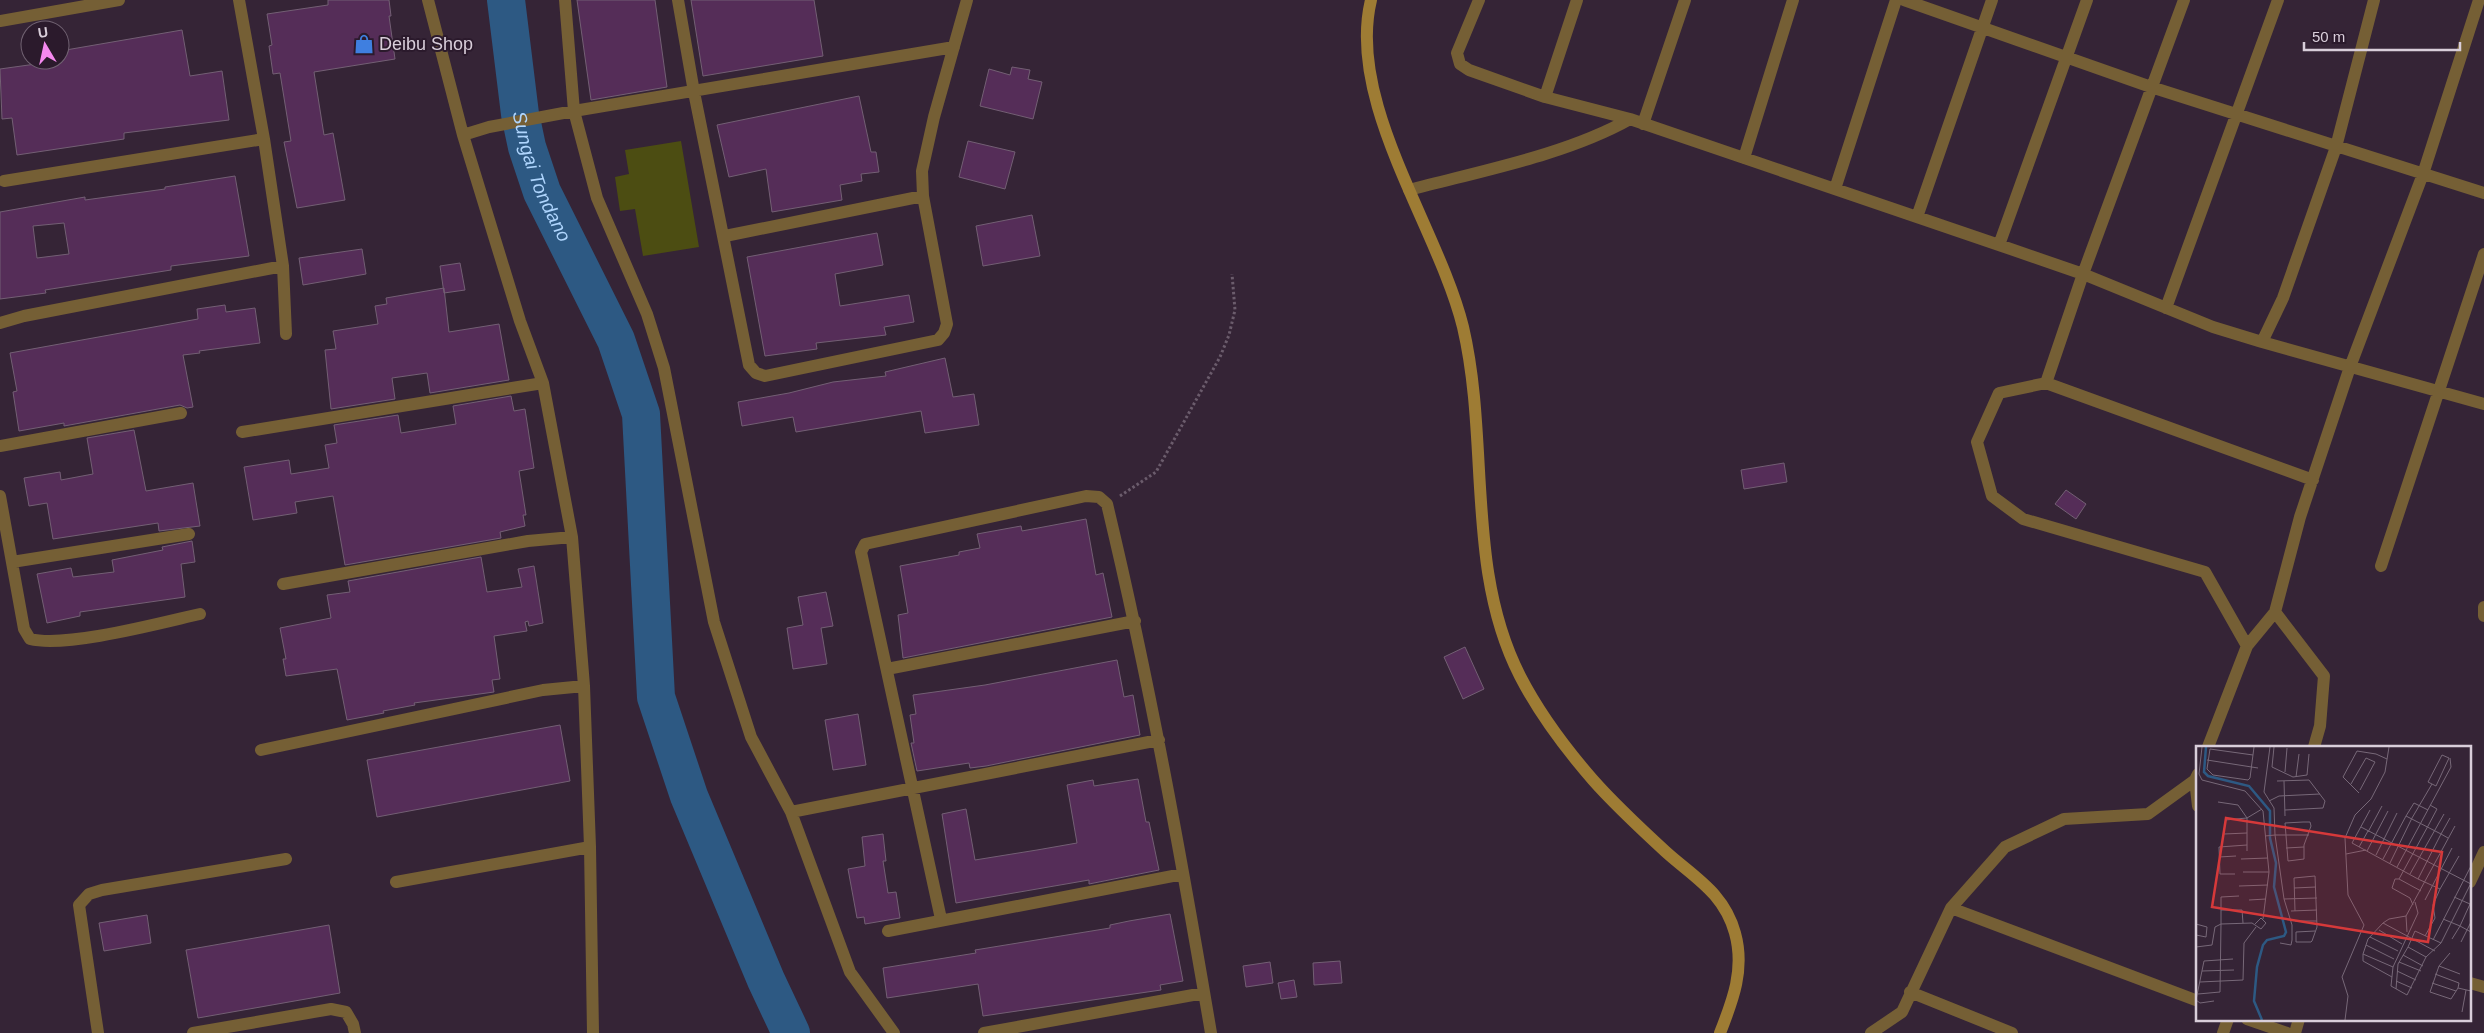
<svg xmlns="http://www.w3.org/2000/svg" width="2484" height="1033" viewBox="0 0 2484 1033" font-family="Arial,sans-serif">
	<rect width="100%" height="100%" fill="#352436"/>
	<path fill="#4c4d12" d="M 681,141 L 699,247 L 643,256 L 635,209 L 620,211 L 615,177 L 629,174 L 625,150 Z"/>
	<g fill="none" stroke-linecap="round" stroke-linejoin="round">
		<path stroke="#2d5983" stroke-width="38" id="s1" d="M 506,0 L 520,114 L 527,147 L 542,192 L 616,340 L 641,414 L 656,697 L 689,796 L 766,980 L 791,1033"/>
	</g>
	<path fill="#552d58" stroke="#735f74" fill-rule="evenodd" d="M 328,0 L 389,0 L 391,16 L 389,16 L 395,59 L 314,72 L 324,135 L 333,133 L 345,200 L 297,208 L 284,142 L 291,141 L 280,73 L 273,74 L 269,46 L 272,45 L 267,14 L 328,5 Z
		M 577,0 L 655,0 L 667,87 L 591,100 Z
		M 691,0 L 814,0 L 823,56 L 703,76 Z
		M 182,30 L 190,76 L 222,71 L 229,120 L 124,133 L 124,139 L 17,155 L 12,118 L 2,119 L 0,69 L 43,63 L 43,60 L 60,60 L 60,51 Z
		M 1012,67 L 1030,70 L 1028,79 L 1042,82 L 1033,119 L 980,106 L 989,69 L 1010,75 Z
		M 859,96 L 871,152 L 876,152 L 879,172 L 861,174 L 862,181 L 840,185 L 842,200 L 772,212 L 766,169 L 729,177 L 717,125 Z
		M 968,141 L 1015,152 L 1005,189 L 959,177 Z
		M 235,176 L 249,256 L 171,266 L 171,270 L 45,290 L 46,293 L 0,299 L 0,212 L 85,197 L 85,200 L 165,189 L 165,187 ZM 64,223 L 69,254 L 37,258 L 33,226 Z
		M 1032,215 L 1040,256 L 983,266 L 976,226 Z
		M 877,233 L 883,265 L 835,274 L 840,306 L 909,295 L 914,322 L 884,327 L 886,335 L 816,343 L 817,349 L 765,356 L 747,257 Z
		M 362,249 L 366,274 L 303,285 L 299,258 Z
		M 460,263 L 465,290 L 444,293 L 440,266 Z
		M 444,288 L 449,332 L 499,324 L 509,380 L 430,393 L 427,373 L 392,378 L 395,399 L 331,409 L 325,350 L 336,349 L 333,331 L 378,324 L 375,306 L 387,304 L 386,298 Z
		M 225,305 L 226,312 L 255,308 L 260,343 L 199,351 L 200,353 L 183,355 L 193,407 L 187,408 L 180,405 L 64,426 L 64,423 L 19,431 L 13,392 L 17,391 L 10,353 L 198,319 L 197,309 Z
		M 945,358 L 953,397 L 974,394 L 979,425 L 925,433 L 921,411 L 796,432 L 793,417 L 742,426 L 738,402 L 789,393 L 833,382 L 886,376 L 885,372 Z
		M 511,396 L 514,411 L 525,409 L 534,468 L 519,471 L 526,515 L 523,515 L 525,526 L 500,532 L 501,538 L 345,565 L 333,496 L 295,502 L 297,513 L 253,520 L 244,467 L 289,460 L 291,474 L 329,468 L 325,445 L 337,443 L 334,425 L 398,415 L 401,433 L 456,424 L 453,406 Z
		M 134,430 L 146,491 L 193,483 L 200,526 L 159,531 L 158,523 L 53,539 L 47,503 L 29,506 L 24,478 L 60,472 L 61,480 L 93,474 L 87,438 Z
		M 1784,463 L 1787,482 L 1744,489 L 1741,470 Z
		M 2066,490 L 2086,504 L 2076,519 L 2055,504 Z
		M 1086,519 L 1096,575 L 1103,573 L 1112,617 L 903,658 L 898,615 L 908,613 L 900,566 L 959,555 L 959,552 L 980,548 L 977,534 L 1021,526 L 1022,531 Z
		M 192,541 L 195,562 L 181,564 L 185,597 L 80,612 L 80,616 L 47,623 L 37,574 L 71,568 L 73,577 L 114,572 L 112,560 L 163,550 L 162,547 Z
		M 481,557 L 487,592 L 522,587 L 518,569 L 534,566 L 543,623 L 529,626 L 528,621 L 525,622 L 527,631 L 494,636 L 500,679 L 492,680 L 494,692 L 414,703 L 415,705 L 383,711 L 384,713 L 347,720 L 337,669 L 286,676 L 283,659 L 286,659 L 280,628 L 331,618 L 327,595 L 350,592 L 348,581 Z
		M 826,592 L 833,626 L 821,628 L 827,664 L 793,669 L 787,628 L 803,625 L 798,597 Z
		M 1465,647 L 1484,689 L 1463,699 L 1444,657 Z
		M 1117,660 L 1124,697 L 1133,695 L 1140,735 L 986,766 L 970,768 L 969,763 L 917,771 L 911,743 L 914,743 L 910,715 L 916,714 L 913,695 L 985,685 Z
		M 858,714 L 866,765 L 833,770 L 825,720 Z
		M 560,725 L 570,781 L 377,817 L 367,760 Z
		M 1138,779 L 1146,822 L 1149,822 L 1159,870 L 1089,884 L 1089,880 L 956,903 L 942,814 L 966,809 L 975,860 L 1037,850 L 1077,843 L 1067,785 L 1093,780 L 1094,786 Z
		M 883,834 L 886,861 L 883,861 L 888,893 L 896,892 L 900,918 L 865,924 L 864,917 L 857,918 L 848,869 L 865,866 L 862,837 Z
		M 1170,914 L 1183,981 L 1160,985 L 1161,990 L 983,1016 L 978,984 L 887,998 L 883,968 L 976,953 L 975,950 L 1110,928 L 1110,925 L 1129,921 Z
		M 147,915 L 151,943 L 104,951 L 99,923 Z
		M 329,925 L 340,993 L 198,1018 L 186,950 Z
		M 1340,961 L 1342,983 L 1314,985 L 1313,963 Z
		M 1270,962 L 1273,983 L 1246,987 L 1243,966 Z
		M 1294,980 L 1297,997 L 1281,999 L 1278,983 Z"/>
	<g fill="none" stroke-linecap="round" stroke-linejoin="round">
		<path stroke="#6b5c6c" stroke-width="3" stroke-dasharray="2.5 2.5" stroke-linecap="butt" d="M 1120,496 L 1156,472 L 1220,357 L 1229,335 L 1235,310 L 1232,274"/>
		<path stroke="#755f35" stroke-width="12" d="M 239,0 L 264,139 L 283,266 L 286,334
			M 428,0 L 463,135 L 520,321 L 543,383 L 572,537 L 584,686 L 590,847 L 593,1033
			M 565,0 L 574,111 L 954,47
			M 678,0 L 694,92 L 749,365 L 756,373 L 765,376 L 938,340 L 944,333 L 947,324 L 923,196 L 922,171 L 934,117 L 967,0
			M 1479,0 L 1457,53 L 1460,64 L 1469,70 L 1545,97 L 1630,119 L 1999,245 L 2083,274 L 2213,327 L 2262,342 L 2283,298 L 2336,147 L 2374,0
			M 1904,0 L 2151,87 L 2484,193
			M 2184,0 L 2083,274 L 2046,383 L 2313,480
			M 0,21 L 119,0
			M 1545,97 L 1577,0
			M 1643,124 L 1685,0
			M 463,135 L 489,127 L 574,111 L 597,198 L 647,314 L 664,368 L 714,622 L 751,737 L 791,812 L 1159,740
			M 1744,158 L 1793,0
			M 4,181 L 264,139
			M 1835,189 L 1896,0
			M 1409,190 C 1480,171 1566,155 1630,119
			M 1917,217 L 1992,0
			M 725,236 L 923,196
			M 1999,245 L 2087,0
			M 2166,308 L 2278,0
			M 0,323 L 24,316 L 283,266
			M 2262,342 L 2484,404
			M 2046,383 L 1999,393 L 1977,442 L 1992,496 L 2023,519 L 2205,572 L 2247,646
			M 242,432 L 543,383
			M 0,446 L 181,413
			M 0,496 L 24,629 L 30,639 C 67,648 160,623 200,614
			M 12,562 L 189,534
			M 2381,566 L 2484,254
			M 283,584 L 528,541 L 572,537
			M 2484,607 L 2484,616
			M 2275,612 L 2324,676 L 2320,726 L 2314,747
			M 887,669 L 1135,621
			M 2208,747 L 2247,646 L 2275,612 L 2300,517 L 2350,367 L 2423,174 L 2479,0
			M 261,750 L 543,690 L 584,686
			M 2195,780 L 2198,806
			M 791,812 L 850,972 L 894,1033
			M 396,882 L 590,847
			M 2470,882 L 2484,852
			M 1951,908 L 2198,1001
			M 941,919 L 861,552 L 865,544 L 1086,496 L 1099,497 L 1107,504 C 1149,679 1181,856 1211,1033
			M 888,931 L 1183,874
			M 2470,983 L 2484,987
			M 1910,992 L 2012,1033
			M 2247,1019 L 2287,1033
			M 98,1033 L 79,905 L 89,894 L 102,890 L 286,859
			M 193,1033 L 331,1009 L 346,1012 L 353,1024 L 355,1033
			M 984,1033 L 1204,993
			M 1871,1033 L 1902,1012 L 1951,908 L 2005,847 L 2064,819 L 2148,814 L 2195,780 L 2198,774
			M 2223,1033 L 2228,1019
			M 2295,1033 L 2299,1019"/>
		<path stroke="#9e7c34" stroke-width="12" d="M 1371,0 C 1346,103 1439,229 1463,327 C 1490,442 1465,569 1520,676 C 1539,713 1566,749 1593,780 C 1615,805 1641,829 1666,852 C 1695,878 1724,893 1735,933 C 1745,969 1733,1000 1720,1033"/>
	</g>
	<defs>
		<symbol id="shop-bare" viewBox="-9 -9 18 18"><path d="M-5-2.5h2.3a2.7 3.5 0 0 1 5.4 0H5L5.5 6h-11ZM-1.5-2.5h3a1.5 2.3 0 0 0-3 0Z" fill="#3f7fe0" stroke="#2b1a2c" stroke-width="2.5" paint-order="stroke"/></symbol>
	</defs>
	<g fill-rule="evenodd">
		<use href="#shop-bare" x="350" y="30" width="28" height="28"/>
	</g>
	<g text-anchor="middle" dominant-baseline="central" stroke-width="4" stroke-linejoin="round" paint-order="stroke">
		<g font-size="18" fill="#d9ceda" stroke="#2b1a2c" text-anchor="start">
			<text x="379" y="44">Deibu Shop</text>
		</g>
		<g font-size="19" font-style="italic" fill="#afd5fd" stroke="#2b1a2c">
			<text stroke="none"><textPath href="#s1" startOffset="181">Sungai Tondano</textPath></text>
		</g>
	</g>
	<g transform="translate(2196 746)">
		<rect width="275" height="275" fill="#352436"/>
		<path fill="none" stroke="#2d5983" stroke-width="2.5" d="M 10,1 L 8,26 L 12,30 L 53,40 L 74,65 L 74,92 L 80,117 L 78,141 L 90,186 L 88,190 L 71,194 L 67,199 L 61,221 L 58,255 L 66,274"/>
		<path fill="none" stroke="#776878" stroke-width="1" d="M 6,1 L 3,28 L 6,34 L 49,45 L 67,65 L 73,126 L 67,173M 74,1 L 68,46 L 78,62 L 79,89 L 113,89M 78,1 L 76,21 L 97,31 L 111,29 L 113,8M 57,9 L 14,3 L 11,23 L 17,29 L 52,34 L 54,32 L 58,1M 11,14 L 62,22M 89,26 L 91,2M 100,31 L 103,8M 81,35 L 113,34 L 129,55 L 127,62 L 89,64M 88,35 L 89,70M 155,38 L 170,12 L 179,16 L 164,44M 163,47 L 147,31 L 161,5 L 180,8 L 191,13M 73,55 L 83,50 L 124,48M 22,56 L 42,59 L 51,72 L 66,63M 174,64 L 156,97 L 222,133 L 245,88 L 210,70 L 187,113M 210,70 L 218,57 L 232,64M 29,74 L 51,72 L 51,105M 107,76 L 114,76 L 115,80 L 108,99 L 108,113 L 92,115 L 89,77 ZM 232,80 L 241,63 L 234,59M 165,81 L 275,138M 172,86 L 186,60M 28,88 L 51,87M 69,90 L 79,89 L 88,153 L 121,152M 252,92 L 245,88 L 254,72M 163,101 L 172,85M 90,102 L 108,101M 171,105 L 192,65M 150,108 L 170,104M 180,109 L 201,67M 23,111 L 40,110M 45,113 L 72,112M 194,117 L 216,72 L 236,38 L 240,40 L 253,12 L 246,9 L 232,36 L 236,38M 201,121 L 255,21 L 254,12M 47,126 L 73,126M 39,128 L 24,128 L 23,101 L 51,99M 214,128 L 248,68M 203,133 L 199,133 L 196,142 L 214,152 L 217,159M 222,133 L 244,143 L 237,159 L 239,172 L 229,190M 43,140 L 72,139M 98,142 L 120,141M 244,143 L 263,110M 225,145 L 203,133 L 232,80M 43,150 L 25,151 L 25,178 L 56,177 L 65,183 L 70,177 L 65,172 L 59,178M 53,154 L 70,153M 229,154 L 256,102M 219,156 L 222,167 L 197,221 L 167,208 L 172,193 L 187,177 L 193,173 L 210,170 L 259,80M 25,164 L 46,164 L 47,177M 95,165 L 121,164M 99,165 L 98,132 L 119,130 L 121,181 L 116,195 L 115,196 L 100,196 L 100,186 L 119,185M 210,170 L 211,186M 247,173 L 264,180 L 274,158 L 258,151M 99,175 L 121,175M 187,177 L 239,205M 0,178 L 11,181 L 10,191 L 0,189M 183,184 L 206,198M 174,191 L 202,205M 256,193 L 264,180 L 275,186M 237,194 L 275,120M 265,196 L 275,176M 84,197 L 95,199 L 96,194 L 96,179 L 88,153M 170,199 L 198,213M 0,201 L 16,199 L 19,181 L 25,178M 254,207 L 243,220 L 234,246 L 255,253 L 262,242 L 275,245M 167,208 L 167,215 L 196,231M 207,209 L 227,220M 230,211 L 212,201 L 219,185 L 245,197M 203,216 L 225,225M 243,220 L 264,228M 197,221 L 195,240 L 211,249 L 230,211 L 245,197 L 275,137M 6,225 L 38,224M 201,225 L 220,234M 239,228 L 263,237 L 262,242M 200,235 L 216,242M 4,236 L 47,234 L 48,197 L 60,181M 236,237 L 260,245M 200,243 L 202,218 L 212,201M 2,248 L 24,246 L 25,178M 18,255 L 4,257 L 0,254 L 8,215 L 37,213M 266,266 L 270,244M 149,274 L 152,250 L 146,231 L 168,179 L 152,149 L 149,92 L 159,69 L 175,53 L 189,26 L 193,1"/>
		<path fill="#d6393a" fill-opacity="0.15" stroke="#d6393a" stroke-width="2.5" d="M 30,72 L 246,106 L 232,196 L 16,161 Z"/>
		<rect width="275" height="275" fill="none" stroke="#d9ceda" stroke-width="2.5"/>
	</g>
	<g transform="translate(45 45) rotate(351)"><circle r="24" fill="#2b1a2c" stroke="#716272"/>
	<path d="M0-4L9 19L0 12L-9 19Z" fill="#f589ef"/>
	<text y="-8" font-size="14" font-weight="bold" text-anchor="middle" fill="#d9ceda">U</text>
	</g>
	<path d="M2304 42v8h156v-8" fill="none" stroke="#d9ceda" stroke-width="2.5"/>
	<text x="2312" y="42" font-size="15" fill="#d9ceda" stroke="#2b1a2c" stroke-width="4" paint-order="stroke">50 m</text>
</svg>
